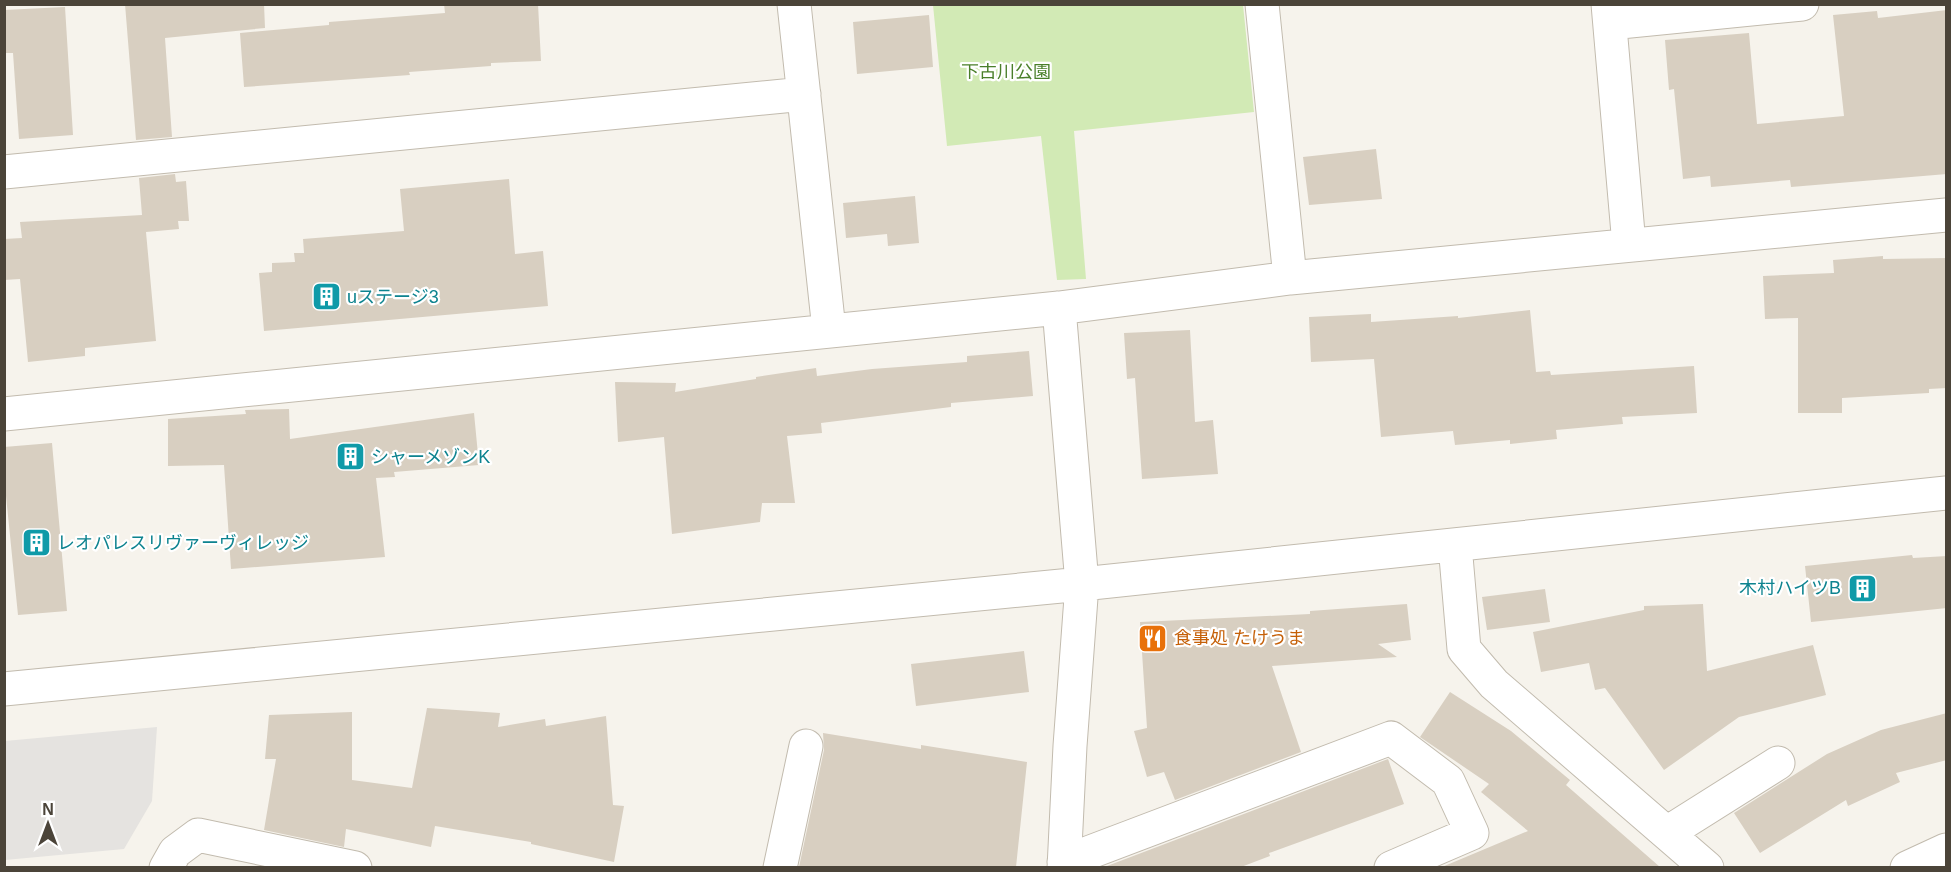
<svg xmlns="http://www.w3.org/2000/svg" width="1951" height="872" viewBox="0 0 1951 872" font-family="Arial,'Noto Sans JP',sans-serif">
	<rect width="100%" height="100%" fill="#f6f3ec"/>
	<path fill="#d2eab5" d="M 933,5 L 1243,5 L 1254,112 L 1074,131 L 1086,279 L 1057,280 L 1041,136 L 947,146 Z"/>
	<path fill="#e5e3e0" d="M 157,727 L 152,801 L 124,849 L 5,860 L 5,741 Z"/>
	<path fill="#d8cfc1" d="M 125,4 L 264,4 L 265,28 L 165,38 L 172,137 L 136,140 Z
		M 444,4 L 538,4 L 541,61 L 491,63 L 491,66 L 409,72 L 410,75 L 244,87 L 240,33 L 329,25 L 329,22 L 445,13 Z
		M 65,7 L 73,135 L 19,139 L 13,53 L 4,53 L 4,10 Z
		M 1947,10 L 1947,174 L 1791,187 L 1790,180 L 1711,187 L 1710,176 L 1683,179 L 1674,89 L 1669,90 L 1665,40 L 1749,33 L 1757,124 L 1844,116 L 1833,15 L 1877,11 L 1878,18 Z
		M 929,15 L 933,67 L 857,74 L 853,22 Z
		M 1376,149 L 1382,199 L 1309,205 L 1303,157 Z
		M 175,174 L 176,182 L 186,181 L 189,221 L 178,221 L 179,229 L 146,232 L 156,341 L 85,348 L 85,356 L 28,362 L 20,279 L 4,280 L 4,239 L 22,238 L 20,222 L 142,215 L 139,178 Z
		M 509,179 L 515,254 L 543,251 L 548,306 L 264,331 L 259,273 L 272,272 L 272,263 L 295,262 L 294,253 L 304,253 L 303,239 L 404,231 L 400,189 Z
		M 915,196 L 919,243 L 888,246 L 887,234 L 846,238 L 843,203 Z
		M 1883,256 L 1883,259 L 1947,258 L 1947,388 L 1929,389 L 1929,393 L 1842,398 L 1842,413 L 1798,413 L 1798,318 L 1765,319 L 1763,276 L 1834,273 L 1833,260 Z
		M 1530,310 L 1536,372 L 1550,371 L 1551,375 L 1694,366 L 1697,413 L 1622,417 L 1623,424 L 1556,430 L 1557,439 L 1510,444 L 1510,440 L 1455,445 L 1453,431 L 1381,437 L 1374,359 L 1311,362 L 1309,317 L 1371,314 L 1371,322 L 1458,316 L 1458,318 Z
		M 1190,330 L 1195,422 L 1213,420 L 1218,474 L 1142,479 L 1135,378 L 1127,379 L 1124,333 Z
		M 1029,351 L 1033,396 L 951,403 L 951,407 L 821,423 L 822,433 L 787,436 L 795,503 L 762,503 L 760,522 L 672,534 L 664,437 L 618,442 L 615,382 L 676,383 L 675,392 L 756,379 L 756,377 L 816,368 L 817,376 L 872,369 L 967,362 L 967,356 Z
		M 289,409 L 290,439 L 474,413 L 479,465 L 394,472 L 395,477 L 376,478 L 385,557 L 231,569 L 224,465 L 168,466 L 168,419 L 246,414 L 245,410 Z
		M 52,443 L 67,611 L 18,615 L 4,476 L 4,447 Z
		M 1912,555 L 1913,558 L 1947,556 L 1947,608 L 1811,622 L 1805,566 Z
		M 1545,589 L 1550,622 L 1487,630 L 1482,597 Z
		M 1407,604 L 1411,640 L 1378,644 L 1397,657 L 1272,666 L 1301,752 L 1175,800 L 1164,772 L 1147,777 L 1134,731 L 1147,728 L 1140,622 L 1310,614 L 1310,611 Z
		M 1703,604 L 1707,671 L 1813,645 L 1826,695 L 1739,717 L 1664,770 L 1605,688 L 1595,690 L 1589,663 L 1541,672 L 1533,632 L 1644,610 L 1644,606 Z
		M 1024,651 L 1029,692 L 916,706 L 911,664 Z
		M 1450,692 L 1511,731 L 1570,780 L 1566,785 L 1660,867 L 1442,867 L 1528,831 L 1481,792 L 1489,784 L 1420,737 Z
		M 427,708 L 500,713 L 498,727 L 545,719 L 546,726 L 606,716 L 613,805 L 624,806 L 614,862 L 531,844 L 531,842 L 435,826 L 431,847 L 346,829 L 344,847 L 264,830 L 276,759 L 265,759 L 269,715 L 352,712 L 352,780 L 412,788 Z
		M 1947,713 L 1947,760 L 1896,773 L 1900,782 L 1848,806 L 1846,800 L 1760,853 L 1734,813 L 1827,754 L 1881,730 Z
		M 823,733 L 921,749 L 921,745 L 1027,762 L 1016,867 L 799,867 L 824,750 Z
		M 1388,759 L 1404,804 L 1269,853 L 1270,856 L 1241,867 L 1107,867 L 1107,866 Z"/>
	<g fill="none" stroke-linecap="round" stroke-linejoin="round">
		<defs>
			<path id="minor" d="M 794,4 L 829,330
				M 1262,4 L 1290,278
				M 1608,4 L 1629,245
				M 1610,23 L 1802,4
				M 4,172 L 804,94
				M 1059,308 L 1082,584 L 1070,746 L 1064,868
				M 4,414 L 1059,308 L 1290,278 L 1946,215
				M 1455,545 L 1464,649 L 1494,684 L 1707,868
				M 4,689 L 1082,584 L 1946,493
				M 1667,833 L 1778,763
				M 1064,862 L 1391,738 L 1448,781 L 1472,833 L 1391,868
				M 166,868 L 175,852 L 198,835 L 355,868
				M 780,868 L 806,746
				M 1907,868 L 1946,850"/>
		</defs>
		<use href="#minor" stroke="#c2bbae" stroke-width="35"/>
		<use href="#minor" stroke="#fff" stroke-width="33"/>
	</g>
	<defs>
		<symbol id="building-square" viewBox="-11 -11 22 22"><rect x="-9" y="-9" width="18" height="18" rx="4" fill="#0f9aa8" stroke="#fff"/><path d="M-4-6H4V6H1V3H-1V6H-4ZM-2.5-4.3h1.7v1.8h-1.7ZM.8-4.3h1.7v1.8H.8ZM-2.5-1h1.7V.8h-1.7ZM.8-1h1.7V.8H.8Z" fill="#fff"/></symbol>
		<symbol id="restaurant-square" viewBox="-11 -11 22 22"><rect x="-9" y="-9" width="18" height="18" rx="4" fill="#e8710a" stroke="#fff"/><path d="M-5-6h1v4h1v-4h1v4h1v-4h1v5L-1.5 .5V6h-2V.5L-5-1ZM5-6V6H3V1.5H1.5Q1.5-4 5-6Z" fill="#fff"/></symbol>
	</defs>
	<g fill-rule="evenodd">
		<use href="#building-square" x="310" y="280" width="33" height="33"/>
		<use href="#building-square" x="334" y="440" width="33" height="33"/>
		<use href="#building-square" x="20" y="526" width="33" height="33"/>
		<use href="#building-square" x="1846" y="572" width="33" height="33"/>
		<use href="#restaurant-square" x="1136" y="622" width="33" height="33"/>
	</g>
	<g text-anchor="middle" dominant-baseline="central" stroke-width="4.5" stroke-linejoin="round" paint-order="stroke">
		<g font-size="18" fill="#4a7f2a" stroke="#fff">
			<text x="1006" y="72">下古川公園</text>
		</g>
		<g font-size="18" fill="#0d838f" stroke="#fff" text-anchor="start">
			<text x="347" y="297">uステージ3</text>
			<text x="371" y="457">シャーメゾンK</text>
			<text x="57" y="543">レオパレスリヴァーヴィレッジ</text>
			<text x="1841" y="588" text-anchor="end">木村ハイツB</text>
		</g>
		<g font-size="18" fill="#c56008" stroke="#fff" text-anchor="start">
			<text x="1174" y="638">食事処 たけうま</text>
		</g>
	</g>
	<rect width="1951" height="872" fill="none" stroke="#4b4439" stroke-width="12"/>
	<g transform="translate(48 824)" stroke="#ffffff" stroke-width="4.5" paint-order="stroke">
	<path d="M0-4.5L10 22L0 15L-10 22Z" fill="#4b4439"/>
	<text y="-9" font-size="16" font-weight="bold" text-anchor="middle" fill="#4b4439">N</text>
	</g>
</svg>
